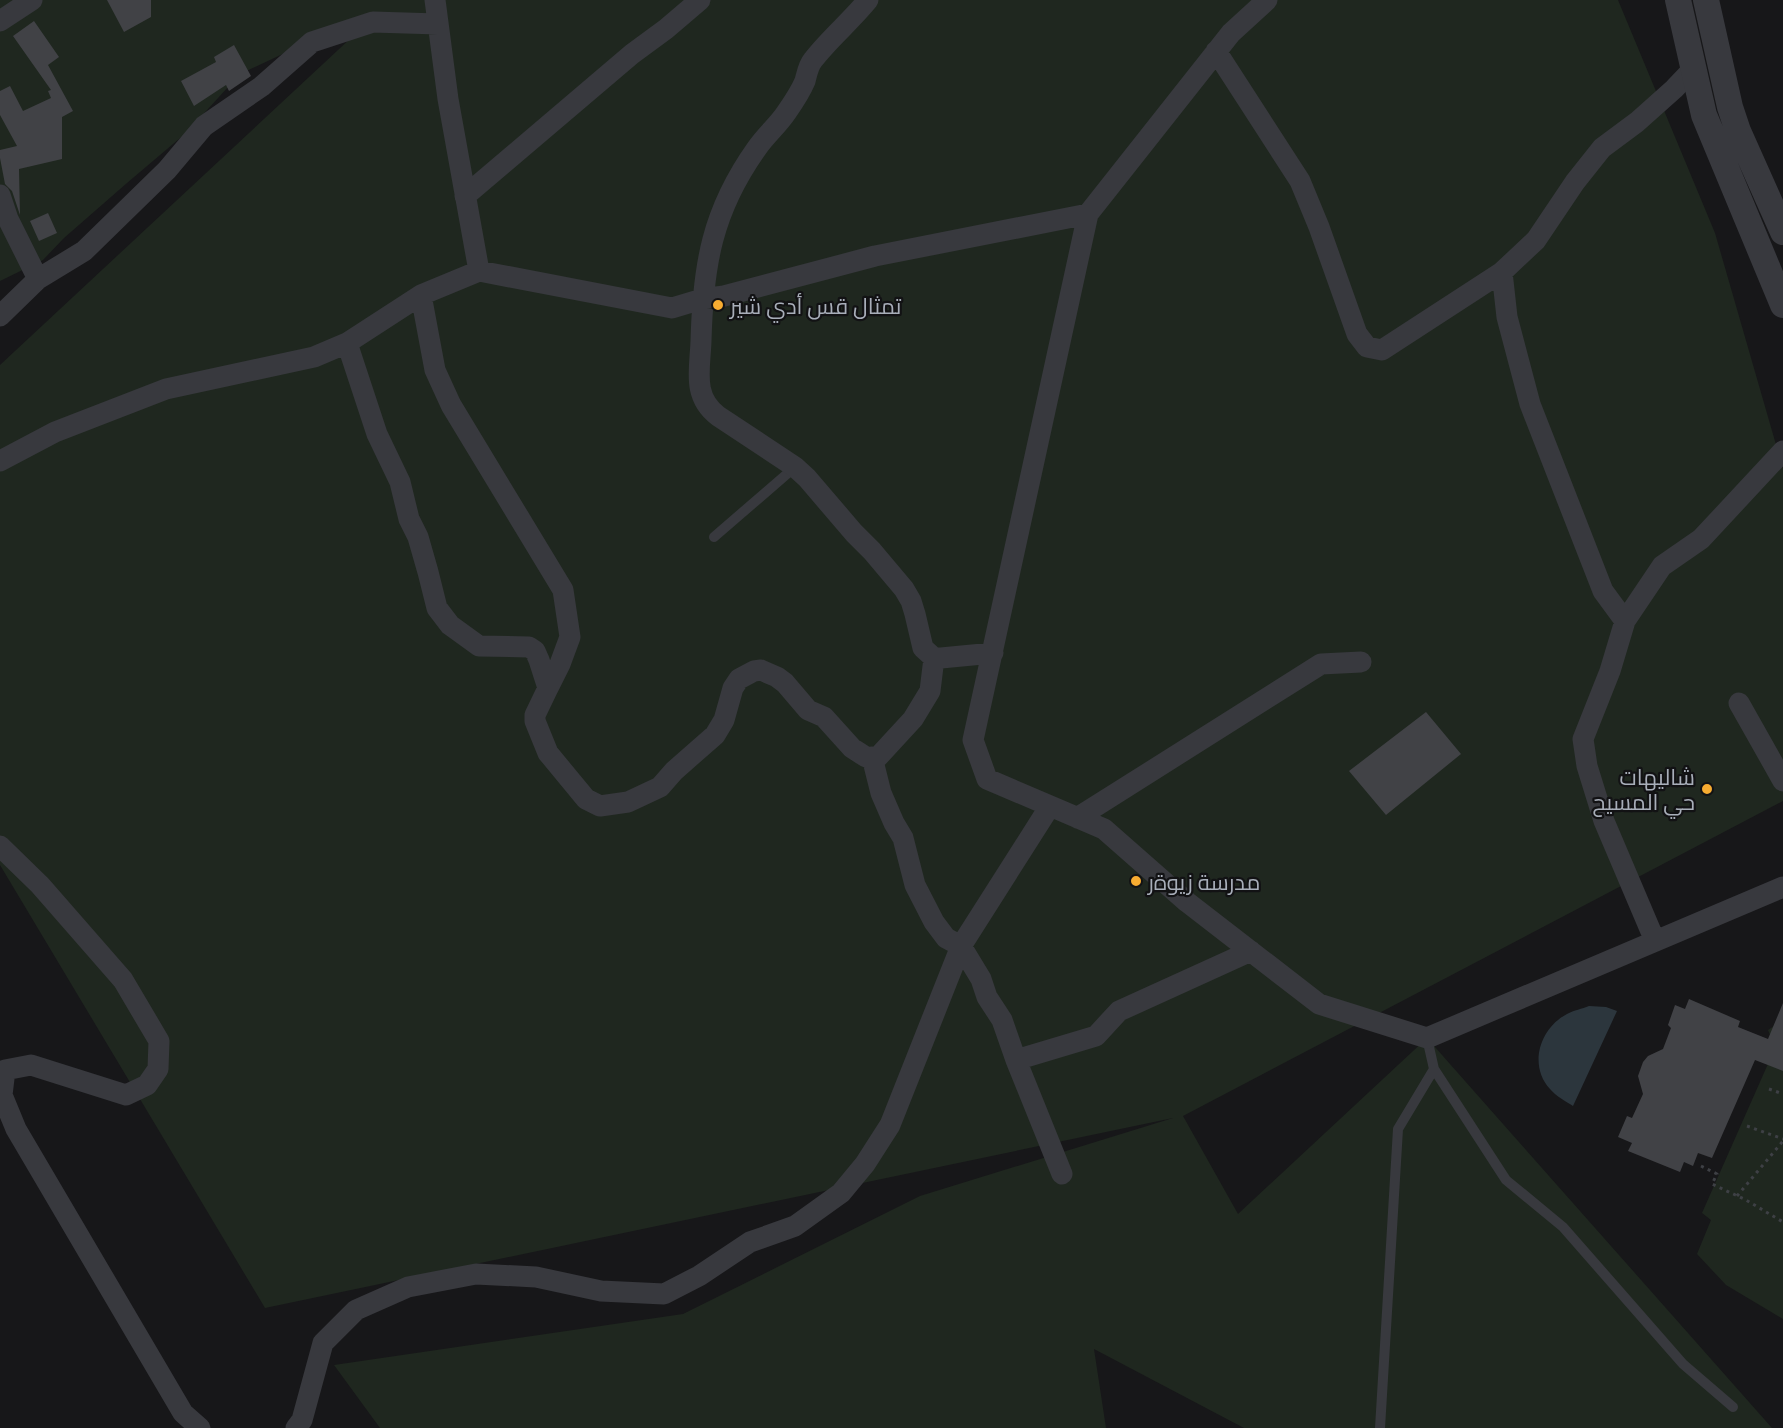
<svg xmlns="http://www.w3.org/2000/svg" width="1783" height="1428" viewBox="0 0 1783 1428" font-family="'Exo 2',Cairo,sans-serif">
	<rect width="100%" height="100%" fill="#171719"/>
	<path fill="#1f271f" d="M 0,0 L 1618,0 L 1715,233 L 1783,469 L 1783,801 L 1183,1116 L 1238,1214 L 1427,1038 L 1772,1428 L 1244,1428 L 1094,1349 L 1106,1428 L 380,1428 L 334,1365 L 683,1314 L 920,1196 L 1173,1118 L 265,1308 L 0,865 L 0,365 L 367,23 L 340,27 L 240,74 L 186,133 L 127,183 L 64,238 L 43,260 L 0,281 Z
		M 1783,1020 L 1783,1319 L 1726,1285 L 1697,1254 L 1711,1220 L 1702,1213 L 1775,1048 L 1768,1030 Z"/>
	<path fill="#2c363d" d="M 1589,1006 L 1606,1007 L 1617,1011 L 1573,1106 C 1565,1101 1556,1096 1550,1089 C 1528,1065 1540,1028 1567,1014 C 1574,1010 1582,1009 1589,1006 Z"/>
	<path fill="#414246" d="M 107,0 L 151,0 L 151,17 L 124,32 Z
		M 34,21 L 59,57 L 48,65 L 73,111 L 62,117 L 62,159 L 19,169 L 20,215 L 12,191 L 5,184 L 0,158 L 0,150 L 17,146 L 0,115 L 0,91 L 10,86 L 23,111 L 51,98 L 48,91 L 51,90 L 13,36 Z
		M 234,45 L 251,76 L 229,91 L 226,85 L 194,106 L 181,81 L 216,62 L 214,57 Z
		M 48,213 L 57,233 L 39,241 L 30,221 Z
		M 1426,712 L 1461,754 L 1386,815 L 1349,771 Z
		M 1689,999 L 1740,1021 L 1738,1027 L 1768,1039 L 1783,1003 L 1783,1071 L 1755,1060 L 1712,1158 L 1698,1153 L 1693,1166 L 1684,1162 L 1680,1172 L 1628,1151 L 1632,1143 L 1618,1137 L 1627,1116 L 1632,1118 L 1643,1094 L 1638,1076 L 1643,1062 L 1648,1056 L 1663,1049 L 1671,1028 L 1668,1025 L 1675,1005 L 1685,1009 Z"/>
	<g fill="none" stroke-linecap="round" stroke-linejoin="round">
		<path stroke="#3e4045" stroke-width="3" stroke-dasharray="3 4.5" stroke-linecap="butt" d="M 1769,1089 L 1783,1094
			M 1747,1126 L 1783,1139
			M 1701,1166 L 1717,1174 L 1712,1184 L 1746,1200 L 1783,1222
			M 1737,1196 L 1783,1141"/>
		<path stroke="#38393e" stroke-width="10" d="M 714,537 L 795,467
			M 1427,1038 L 1434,1069 L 1506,1180 L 1563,1227 L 1683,1364 L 1733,1407
			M 1380,1428 L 1398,1129 L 1434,1069"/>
		<path stroke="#38393e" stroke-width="21" d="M 435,0 L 448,99 L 479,271
			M 868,0 C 851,21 829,39 813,60 C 808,66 807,74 805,81 C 800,93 793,103 786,113 C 778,125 766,135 757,148 C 712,211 703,265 701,341 C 700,370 692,396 718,416 L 795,467 L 807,478 L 854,533 L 872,551 L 904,589 L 911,601 L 915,614 L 923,648 L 934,658 L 941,658 L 993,653
			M 1267,0 L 1231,33 L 1088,214 L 973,740 L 987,779 L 1104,829 L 1187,902 L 1319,1004 L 1427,1038 L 1783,887
			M 0,21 L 32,0
			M 1216,51 L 1300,181 L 1319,227 L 1357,334 L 1367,347 L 1382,350 L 1502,272 L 1536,240 L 1575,182 L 1602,148 L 1637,122 L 1674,89 L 1693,69
			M 0,195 L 8,219 L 38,279
			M 465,196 L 632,54 L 666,29 L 700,0
			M 1502,272 L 1507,317 L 1530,404 L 1603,591 L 1625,621
			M 421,295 L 435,370 L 451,405 L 563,590 L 570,637 L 560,664 L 548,688
			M 0,316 L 38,279 L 84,251 L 167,170 L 204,126 L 262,86 L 312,42 L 373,22 L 438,24
			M 347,343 L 377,434 L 400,482 L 409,519 L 418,537 L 428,572 L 437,608 L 450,625 L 479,646 L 529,647 L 535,651 L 539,660 L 548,688 L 535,715 L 535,721 L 548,753 L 586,799 L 600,806 L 628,802 L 660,787 L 674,771 L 715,735 L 724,720 L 733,688 L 739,679 L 754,671 L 761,670 L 777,677 L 785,683 L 808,710 L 824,717 L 852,748 L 866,757 L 877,758 L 913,719 L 930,691 L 934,658
			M 0,461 L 55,432 L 166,389 L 314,357 L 347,343 L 421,295 L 479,271 L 672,308 L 702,299 L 724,296 L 875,256 L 1088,214
			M 1739,703 L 1783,781
			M 872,757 L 881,793 L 894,823 L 903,838 L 915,885 L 934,922 L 946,938 L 961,946 L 981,979 L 987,997 L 1002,1020 L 1016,1060 L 1062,1174
			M 1077,818 L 1321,664 L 1361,662
			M 0,846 L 40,885 L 123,980 L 159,1041 L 158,1069 L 147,1085 L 126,1095 L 31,1065 L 5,1070 L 2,1095 L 16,1129 L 183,1413 L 200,1428
			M 1655,941 L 1604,821 L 1587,766 L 1583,739 L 1610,671 L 1625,621 L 1662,566 L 1701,539 L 1783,451
			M 1016,1060 L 1096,1036 L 1119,1011 L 1251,951
			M 296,1428 L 302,1420 L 323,1343 L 356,1310 L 408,1287 L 476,1274 L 536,1277 L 601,1291 L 664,1294 L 699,1276 L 750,1242 L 795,1226 L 841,1193 L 865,1164 L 890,1125 L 961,946 L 1050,806"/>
		<path stroke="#38393e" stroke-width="26" d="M 1678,0 L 1704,115 L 1783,305
			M 1706,0 L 1730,107 L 1738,131 L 1783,232"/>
	</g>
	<g fill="#f7ac31" stroke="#121214" stroke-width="2">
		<circle cx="718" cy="305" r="6"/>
		<circle cx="1707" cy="789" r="6"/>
		<circle cx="1136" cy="881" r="6"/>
	</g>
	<g text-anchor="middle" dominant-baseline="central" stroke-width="4.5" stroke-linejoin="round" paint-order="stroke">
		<g font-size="22" fill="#a8aeb9" stroke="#121214" text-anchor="start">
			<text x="730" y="305">تمثال قس أدي شير</text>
			<text x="1695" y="776" text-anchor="end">شاليهات<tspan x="1695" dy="25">حي المسيح</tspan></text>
			<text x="1148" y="881">مدرسة زيوةر</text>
		</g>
	</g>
</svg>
